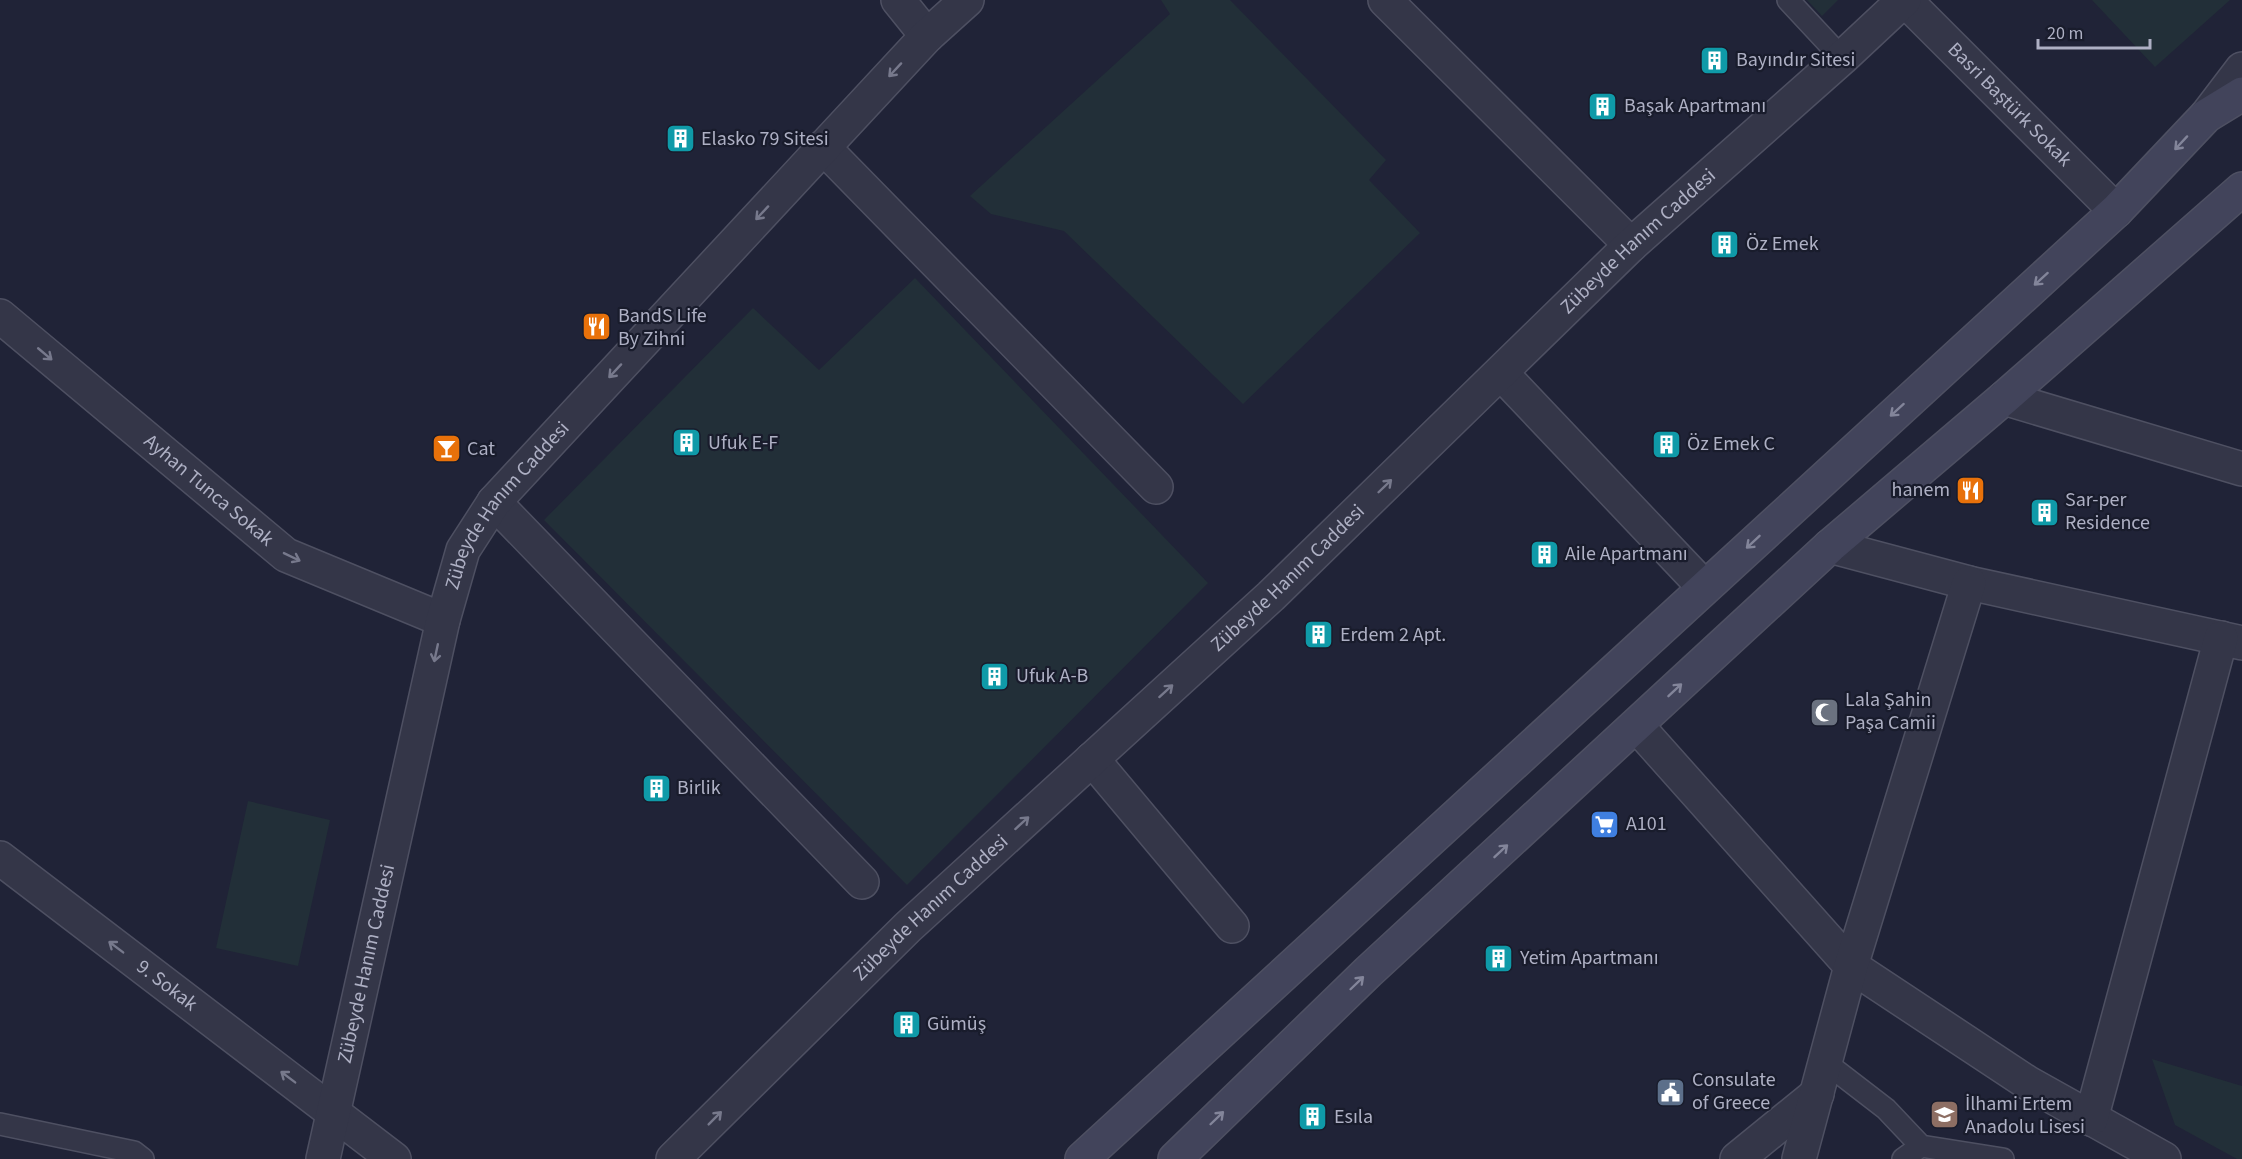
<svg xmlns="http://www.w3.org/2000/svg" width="2242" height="1159" viewBox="0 0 2242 1159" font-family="'Source Sans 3',sans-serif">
	<rect width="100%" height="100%" fill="#202337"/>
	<path fill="#222f38" d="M 1161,0 L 1230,0 L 1386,160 L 1369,180 L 1420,233 L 1243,404 L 1064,231 L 991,214 L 970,196 L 1170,14 Z
		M 1807,0 L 1838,0 L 1822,16 Z
		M 2092,0 L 2230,0 L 2155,67 Z
		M 915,278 L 1208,583 L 907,885 L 544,520 L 753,308 L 819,370 Z
		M 248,801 L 330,820 L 298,966 L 216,948 Z
		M 2152,1059 L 2242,1086 L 2242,1159 L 2237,1159 L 2175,1125 Z"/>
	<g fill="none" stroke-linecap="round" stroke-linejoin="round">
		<defs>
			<path id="service" d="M 1788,0 L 1842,58
				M 1825,1062 L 1886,1109 L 1921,1146 L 2003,1159
				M 0,1124 L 134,1152 L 143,1159
				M 1903,1159 L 1921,1146"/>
			<g id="minor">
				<path d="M 898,0 L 927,36"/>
				<path d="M 1385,0 L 1631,245"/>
				<path id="s1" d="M 1905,0 L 2116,211"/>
				<path d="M 2207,115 L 2242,69"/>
				<path d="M 823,147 L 1156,487"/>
				<path id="s2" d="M 0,316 L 286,555 L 443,620"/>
				<path d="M 1501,373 L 1704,587"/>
				<path d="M 2004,398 L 2242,469"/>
				<path d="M 494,502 L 862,882"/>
				<path d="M 1830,546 L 1969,583 L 2242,643"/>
				<path d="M 1637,726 L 1851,966 L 2028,1083 L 2164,1159"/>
				<path d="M 1092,759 L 1232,926"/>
				<path id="s3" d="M 0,858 L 394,1159"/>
				<path d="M 2091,1119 L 2221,638"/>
				<path id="s4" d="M 323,1159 L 443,620 L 463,550 L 494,502 L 927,36 L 967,0"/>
				<path id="s5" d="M 673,1159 L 908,927 L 1271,596 L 1631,245 L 1842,58 L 1904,0"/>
				<path d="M 1737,1159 L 1817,1094"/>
				<path d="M 1799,1159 L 1851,966 L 1969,583"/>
			</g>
			<path id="secondary" d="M 1082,1159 L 2116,211 L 2206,116 L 2242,94
				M 1175,1159 L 1368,972 L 1830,546 L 2004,398 L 2242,189"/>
		</defs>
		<use href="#service" stroke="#4e5062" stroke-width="24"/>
		<use href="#minor" stroke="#4e5062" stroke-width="36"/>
		<use href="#secondary" stroke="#4e5062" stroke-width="36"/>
		<use href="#service" stroke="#343648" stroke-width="21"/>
		<use href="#minor" stroke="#343648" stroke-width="33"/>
		<use href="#secondary" stroke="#42445b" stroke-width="33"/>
	</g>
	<defs><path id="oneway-shaft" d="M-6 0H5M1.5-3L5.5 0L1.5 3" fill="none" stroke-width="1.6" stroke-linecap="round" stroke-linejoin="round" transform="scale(1.5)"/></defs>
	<g stroke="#77798c">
		<use href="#oneway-shaft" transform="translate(895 70) rotate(133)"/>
		<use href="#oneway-shaft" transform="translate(762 213) rotate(133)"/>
		<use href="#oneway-shaft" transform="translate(45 354) rotate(40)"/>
		<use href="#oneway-shaft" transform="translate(615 371) rotate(133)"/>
		<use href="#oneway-shaft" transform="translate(1385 486) rotate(-44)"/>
		<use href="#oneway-shaft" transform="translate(292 557) rotate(26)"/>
		<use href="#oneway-shaft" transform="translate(436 653) rotate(102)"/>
		<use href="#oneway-shaft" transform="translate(1166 691) rotate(-42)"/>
		<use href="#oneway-shaft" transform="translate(1022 823) rotate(-42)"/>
		<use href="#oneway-shaft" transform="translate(116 947) rotate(-143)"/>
		<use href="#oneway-shaft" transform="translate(288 1077) rotate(-143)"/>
		<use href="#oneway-shaft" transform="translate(715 1118) rotate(-45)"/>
	</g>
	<g stroke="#83859a">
		<use href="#oneway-shaft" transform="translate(2181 143) rotate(133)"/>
		<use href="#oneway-shaft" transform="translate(2041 279) rotate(138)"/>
		<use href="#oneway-shaft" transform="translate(1897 410) rotate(138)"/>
		<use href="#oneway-shaft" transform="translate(1753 542) rotate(137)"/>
		<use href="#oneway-shaft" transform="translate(1675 690) rotate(-43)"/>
		<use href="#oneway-shaft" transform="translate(1501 851) rotate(-43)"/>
		<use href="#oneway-shaft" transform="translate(1357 983) rotate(-44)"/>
		<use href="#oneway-shaft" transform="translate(1217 1118) rotate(-44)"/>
	</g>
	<defs>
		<symbol id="building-square" viewBox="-11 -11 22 22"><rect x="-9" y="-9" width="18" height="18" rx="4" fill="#0f9aa8" stroke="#191c2c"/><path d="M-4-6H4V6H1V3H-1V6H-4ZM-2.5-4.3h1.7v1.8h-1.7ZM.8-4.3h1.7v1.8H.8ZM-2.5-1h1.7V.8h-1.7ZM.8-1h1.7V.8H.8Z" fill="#fff"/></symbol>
		<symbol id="restaurant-square" viewBox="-11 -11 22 22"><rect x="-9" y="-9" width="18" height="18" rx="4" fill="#e8710a" stroke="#191c2c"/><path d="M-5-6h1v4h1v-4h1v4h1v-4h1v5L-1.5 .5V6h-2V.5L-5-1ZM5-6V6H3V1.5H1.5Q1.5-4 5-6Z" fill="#fff"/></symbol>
		<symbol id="bar-square" viewBox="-11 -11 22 22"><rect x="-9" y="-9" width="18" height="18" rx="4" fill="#e8710a" stroke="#191c2c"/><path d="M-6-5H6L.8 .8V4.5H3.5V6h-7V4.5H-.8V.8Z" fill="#fff"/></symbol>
		<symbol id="mosque-square" viewBox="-11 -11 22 22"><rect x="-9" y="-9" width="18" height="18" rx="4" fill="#6b7280" stroke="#191c2c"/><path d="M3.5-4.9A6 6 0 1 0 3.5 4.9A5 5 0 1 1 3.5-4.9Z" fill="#fff"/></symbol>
		<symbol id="supermarket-square" viewBox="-11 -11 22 22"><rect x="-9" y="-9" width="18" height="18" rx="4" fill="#3f7fe0" stroke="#191c2c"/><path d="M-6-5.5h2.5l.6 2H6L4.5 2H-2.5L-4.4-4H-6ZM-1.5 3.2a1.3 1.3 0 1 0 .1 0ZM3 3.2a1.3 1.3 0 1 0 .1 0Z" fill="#fff"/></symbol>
		<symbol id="civic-square" viewBox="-11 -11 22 22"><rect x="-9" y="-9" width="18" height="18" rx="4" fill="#5c6f8a" stroke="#191c2c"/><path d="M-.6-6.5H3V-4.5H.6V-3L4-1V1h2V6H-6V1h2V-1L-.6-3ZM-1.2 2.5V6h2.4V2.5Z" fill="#fff"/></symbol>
		<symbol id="school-square" viewBox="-11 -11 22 22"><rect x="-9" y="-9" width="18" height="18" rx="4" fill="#8d6e63" stroke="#191c2c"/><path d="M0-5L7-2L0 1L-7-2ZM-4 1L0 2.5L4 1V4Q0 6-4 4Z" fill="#fff"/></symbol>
	</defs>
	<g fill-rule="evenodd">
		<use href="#building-square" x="1698" y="44" width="33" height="33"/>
		<use href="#building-square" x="1586" y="90" width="33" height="33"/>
		<use href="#building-square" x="664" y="122" width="33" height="33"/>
		<use href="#building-square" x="1708" y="228" width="33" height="33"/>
		<use href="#restaurant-square" x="580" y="310" width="33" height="33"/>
		<use href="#building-square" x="670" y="426" width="33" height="33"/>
		<use href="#building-square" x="1650" y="428" width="33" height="33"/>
		<use href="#bar-square" x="430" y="432" width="33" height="33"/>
		<use href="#restaurant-square" x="1954" y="474" width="33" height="33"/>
		<use href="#building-square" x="2028" y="496" width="33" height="33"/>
		<use href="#building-square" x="1528" y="538" width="33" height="33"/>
		<use href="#building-square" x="1302" y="618" width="33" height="33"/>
		<use href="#building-square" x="978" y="660" width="33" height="33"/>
		<use href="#mosque-square" x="1808" y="696" width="33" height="33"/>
		<use href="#building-square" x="640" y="772" width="33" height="33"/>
		<use href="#supermarket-square" x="1588" y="808" width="33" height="33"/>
		<use href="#building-square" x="1482" y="942" width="33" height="33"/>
		<use href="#building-square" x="890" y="1008" width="33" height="33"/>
		<use href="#civic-square" x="1654" y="1076" width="33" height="33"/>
		<use href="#school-square" x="1928" y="1098" width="33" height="33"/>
		<use href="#building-square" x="1296" y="1100" width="33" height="33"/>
	</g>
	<g text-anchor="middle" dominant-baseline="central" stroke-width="4.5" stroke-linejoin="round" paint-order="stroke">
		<g font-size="20" fill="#aeb0c4" stroke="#191c2c" text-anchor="start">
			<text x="1736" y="60">Bayındır Sitesi</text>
			<text x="1624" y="106">Başak Apartmanı</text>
			<text x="701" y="139">Elasko 79 Sitesi</text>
			<text x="1746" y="244">Öz Emek</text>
			<text x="618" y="316">BandS Life<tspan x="618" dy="23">By Zihni</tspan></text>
			<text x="708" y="443">Ufuk E-F</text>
			<text x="1687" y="444">Öz Emek C</text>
			<text x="467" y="449">Cat</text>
			<text x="1950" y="490" text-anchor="end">hanem</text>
			<text x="2065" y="500">Sar-per<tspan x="2065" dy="23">Residence</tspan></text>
			<text x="1565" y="554">Aile Apartmanı</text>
			<text x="1340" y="635">Erdem 2 Apt.</text>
			<text x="1016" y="676">Ufuk A-B</text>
			<text x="1845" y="700">Lala Şahin<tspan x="1845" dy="23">Paşa Camii</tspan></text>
			<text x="677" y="788">Birlik</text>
			<text x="1626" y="824">A101</text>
			<text x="1520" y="958">Yetim Apartmanı</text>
			<text x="927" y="1024">Gümüş</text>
			<text x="1692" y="1080">Consulate<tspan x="1692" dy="23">of Greece</tspan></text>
			<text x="1965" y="1104">İlhami Ertem<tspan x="1965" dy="23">Anadolu Lisesi</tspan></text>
			<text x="1334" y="1117">Esıla</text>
		</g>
		<g font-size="20" fill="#aeb0c4" stroke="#191c2c">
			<text stroke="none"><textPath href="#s1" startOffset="148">Basri Baştürk Sokak</textPath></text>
			<text stroke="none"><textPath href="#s5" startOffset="1332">Zübeyde Hanım Caddesi</textPath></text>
			<text stroke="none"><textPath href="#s2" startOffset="272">Ayhan Tunca Sokak</textPath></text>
			<text stroke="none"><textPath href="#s4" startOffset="686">Zübeyde Hanım Caddesi</textPath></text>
			<text stroke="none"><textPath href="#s5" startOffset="846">Zübeyde Hanım Caddesi</textPath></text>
			<text stroke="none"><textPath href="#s5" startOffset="360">Zübeyde Hanım Caddesi</textPath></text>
			<text stroke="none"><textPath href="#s4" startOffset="200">Zübeyde Hanım Caddesi</textPath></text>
			<text stroke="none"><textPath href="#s3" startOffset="210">9. Sokak</textPath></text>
		</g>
	</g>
	<path d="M2038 39v9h112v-9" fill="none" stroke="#aeb0c4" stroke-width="3"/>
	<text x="2047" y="39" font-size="18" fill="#aeb0c4" stroke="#191c2c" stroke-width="4.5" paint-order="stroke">20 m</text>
</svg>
